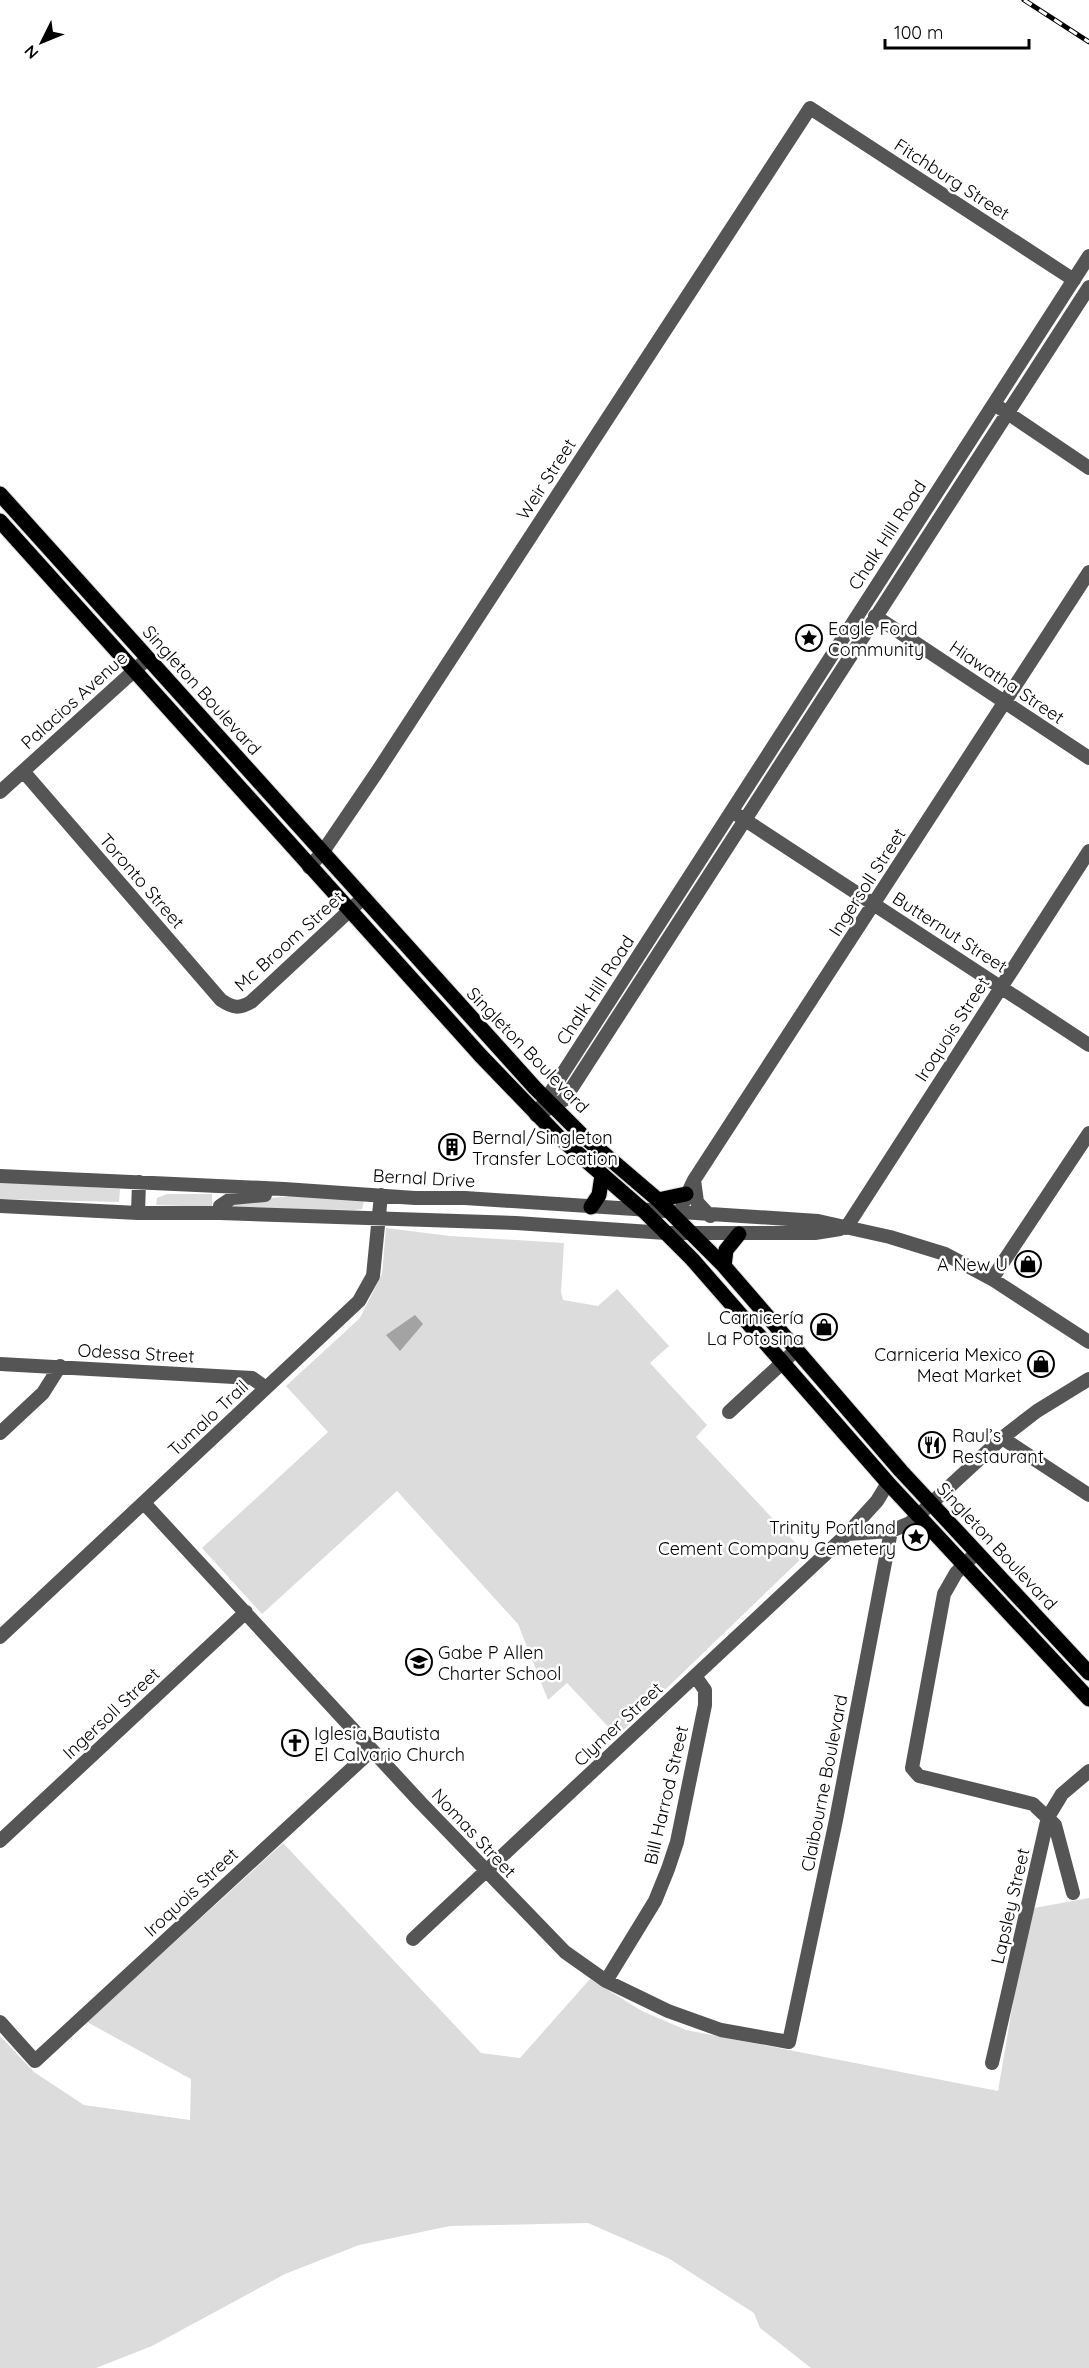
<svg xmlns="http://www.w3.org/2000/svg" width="1089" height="2368" viewBox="0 0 1089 2368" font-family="Quicksand,sans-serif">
	<rect width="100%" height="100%" fill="#fff"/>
	<path fill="#dcdcdc" d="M 0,1181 L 120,1189 L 119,1202 L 0,1199 Z
		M 167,1194 L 212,1194 L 212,1207 L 156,1205 L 157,1198 Z
		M 291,1196 L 359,1200 L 364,1202 L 362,1209 L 354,1210 L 230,1208 L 231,1202 Z
		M 386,1228 L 450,1236 L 564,1243 L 561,1292 L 563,1300 L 598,1306 L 617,1289 L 669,1346 L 650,1363 L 707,1425 L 696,1437 L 806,1554 L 617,1736 L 567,1683 L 548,1700 L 518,1624 L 397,1491 L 262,1614 L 202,1548 L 328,1432 L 286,1386 L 360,1318 L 382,1274 Z
		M 283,1843 L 481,2053 L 520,2058 L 590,1979 L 642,2011 L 686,2030 L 998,2091 L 1020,1961 L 1034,1908 L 1089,1898 L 1089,2368 L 811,2368 L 760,2328 L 754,2313 L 668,2258 L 588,2223 L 450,2226 L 359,2245 L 285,2274 L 152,2346 L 96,2368 L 0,2368 L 0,2036 L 34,2072 L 84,2105 L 190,2120 L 191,2079 L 87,2022 Z"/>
	<path fill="#a3a3a3" d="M 415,1315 L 423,1324 L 400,1351 L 386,1335 Z"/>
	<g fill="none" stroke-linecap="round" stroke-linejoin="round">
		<defs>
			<path id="major" d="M 0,494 L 535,1088 L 582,1135 L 658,1200 L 724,1266 L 901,1471 L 1089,1673
				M 0,521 L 481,1056 L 559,1137 L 644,1211 L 692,1259 L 888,1483 L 1089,1699
				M 658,1200 L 686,1194
				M 591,1207 L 599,1195 L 602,1175
				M 724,1266 L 726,1250 L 739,1234"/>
		</defs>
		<use href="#major" stroke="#dbdbdb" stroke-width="17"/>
		<path stroke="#555" stroke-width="14" d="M 1000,408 L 1089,468
			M 875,616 L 1089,758
			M 23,771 L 221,1000 C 233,1008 239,1009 251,1002 L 363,898
			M 0,792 L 147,659
			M 739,816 L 1089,1045
			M 309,867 L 322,853 L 377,772 L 810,108 L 1074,280
			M 546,1110 L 564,1100 L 1089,287
			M 536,1115 L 1089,256
			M 0,1176 L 284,1189 L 415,1198 L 465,1198 L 818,1221 L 890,1237 L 945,1254 L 992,1279 L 1089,1342
			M 694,1180 L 697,1202 L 710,1216
			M 683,1203 L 694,1180 L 1089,572
			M 0,1206 L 138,1213 L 220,1213 L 516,1223 L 666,1233 L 815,1233 L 840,1229
			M 138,1213 L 139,1182
			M 220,1213 L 220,1206 L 232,1198 L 265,1195
			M 846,1228 L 1089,851
			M 992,1279 L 1089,1133
			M 0,1364 L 252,1378 L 266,1388
			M 729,1412 L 795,1351
			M 0,1433 L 43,1393 L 60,1366
			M 1002,1438 L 1089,1495
			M 144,1503 L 421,1803 L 565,1952 L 606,1981 L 668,2011 L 721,2030 L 789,2042 L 836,1820 L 891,1531
			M 847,1534 L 877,1501 L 888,1483
			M 977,1552 L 956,1573 L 944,1594 L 912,1768 L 919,1776 L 1033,1804 L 1055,1825 L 1073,1893
			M 0,1637 L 359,1301 L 373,1276 L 381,1195
			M 0,1841 L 246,1612
			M 413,1939 L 847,1534 L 891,1531 L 910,1523 L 1002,1438 L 1037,1411 L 1089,1379
			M 606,1981 L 655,1901 L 668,1869 L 677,1842 L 705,1705 L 705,1690 L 695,1676
			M 0,2022 L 35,2061 L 372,1750
			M 992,2063 L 1048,1817 L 1062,1794 L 1089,1771"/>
		<use href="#major" stroke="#000" stroke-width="15"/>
		<defs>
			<path id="rail" d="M 1024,0 L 1089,42"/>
		</defs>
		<use href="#rail" stroke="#000" stroke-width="5"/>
		<use href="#rail" stroke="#fff" stroke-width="3" stroke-dasharray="9" stroke-linecap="butt"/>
	</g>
	<defs>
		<symbol id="sight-ring" viewBox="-11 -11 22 22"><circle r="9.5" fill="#fff" stroke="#000" stroke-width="1.5"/><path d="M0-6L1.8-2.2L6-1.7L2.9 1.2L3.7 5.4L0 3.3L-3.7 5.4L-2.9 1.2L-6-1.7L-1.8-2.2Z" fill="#000"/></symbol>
		<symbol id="building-ring" viewBox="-11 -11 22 22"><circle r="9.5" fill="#fff" stroke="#000" stroke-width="1.5"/><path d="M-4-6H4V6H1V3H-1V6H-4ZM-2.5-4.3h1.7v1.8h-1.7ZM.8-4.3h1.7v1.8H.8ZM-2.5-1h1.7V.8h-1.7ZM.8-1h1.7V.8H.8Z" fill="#000"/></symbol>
		<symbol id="shop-ring" viewBox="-11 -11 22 22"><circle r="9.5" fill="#fff" stroke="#000" stroke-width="1.5"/><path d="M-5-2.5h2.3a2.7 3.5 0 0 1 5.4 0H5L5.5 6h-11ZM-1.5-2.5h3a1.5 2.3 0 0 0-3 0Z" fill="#000"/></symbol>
		<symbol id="restaurant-ring" viewBox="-11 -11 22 22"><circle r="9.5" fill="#fff" stroke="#000" stroke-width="1.5"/><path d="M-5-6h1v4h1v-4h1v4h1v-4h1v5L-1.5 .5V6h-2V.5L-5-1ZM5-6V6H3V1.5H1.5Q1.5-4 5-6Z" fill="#000"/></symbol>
		<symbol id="school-ring" viewBox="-11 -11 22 22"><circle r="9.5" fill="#fff" stroke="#000" stroke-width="1.5"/><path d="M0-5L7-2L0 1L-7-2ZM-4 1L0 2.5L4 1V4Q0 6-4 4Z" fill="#000"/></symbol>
		<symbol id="church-ring" viewBox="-11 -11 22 22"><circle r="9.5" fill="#fff" stroke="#000" stroke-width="1.5"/><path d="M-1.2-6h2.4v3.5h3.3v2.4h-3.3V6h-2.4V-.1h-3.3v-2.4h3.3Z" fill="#000"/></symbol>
	</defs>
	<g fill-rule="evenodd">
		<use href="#sight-ring" x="794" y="623" width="30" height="30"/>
		<use href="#building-ring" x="437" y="1132" width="30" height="30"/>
		<use href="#shop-ring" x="1013" y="1249" width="30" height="30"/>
		<use href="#shop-ring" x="809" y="1312" width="30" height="30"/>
		<use href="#shop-ring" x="1026" y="1349" width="30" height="30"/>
		<use href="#restaurant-ring" x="917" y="1430" width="30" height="30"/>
		<use href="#sight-ring" x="901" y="1522" width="30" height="30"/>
		<use href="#school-ring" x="404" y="1647" width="30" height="30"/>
		<use href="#church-ring" x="280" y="1728" width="30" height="30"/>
	</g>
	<g text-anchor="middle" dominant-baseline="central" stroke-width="5" stroke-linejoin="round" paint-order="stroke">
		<g font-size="18" fill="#000" stroke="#fff">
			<text transform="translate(952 179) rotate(33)">Fitchburg Street</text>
			<text transform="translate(546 479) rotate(-57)">Weir Street</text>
			<text transform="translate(887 535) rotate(-57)">Chalk Hill Road</text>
			<text transform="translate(1007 682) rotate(34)">Hiawatha Street</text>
			<text transform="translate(202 690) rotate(48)">Singleton Boulevard</text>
			<text transform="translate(74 700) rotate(-42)">Palacios Avenue</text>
			<text transform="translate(142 881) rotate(49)">Toronto Street</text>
			<text transform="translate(867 882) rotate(-57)">Ingersoll Street</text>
			<text transform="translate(950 932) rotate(33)">Butternut Street</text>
			<text transform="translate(289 941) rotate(-42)">Mc Broom Street</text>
			<text transform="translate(595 990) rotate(-57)">Chalk Hill Road</text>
			<text transform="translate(952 1029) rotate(-57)">Iroquois Street</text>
			<text transform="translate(528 1050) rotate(46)">Singleton Boulevard</text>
			<text transform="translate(424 1178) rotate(3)">Bernal Drive</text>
			<text transform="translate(136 1353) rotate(3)">Odessa Street</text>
			<text transform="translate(208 1418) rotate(-43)">Tumalo Trail</text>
			<text transform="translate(997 1546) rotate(47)">Singleton Boulevard</text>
			<text transform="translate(111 1713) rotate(-43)">Ingersoll Street</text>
			<text transform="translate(618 1724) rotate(-43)">Clymer Street</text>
			<text transform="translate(824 1783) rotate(-79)">Claibourne Boulevard</text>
			<text transform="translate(666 1795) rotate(-77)">Bill Harrod Street</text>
			<text transform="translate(474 1833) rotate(47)">Nomas Street</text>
			<text transform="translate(191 1892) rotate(-43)">Iroquois Street</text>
			<text transform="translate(1010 1906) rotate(-77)">Lapsley Street</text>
		</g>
		<g font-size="18" fill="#000" stroke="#fff" text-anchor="start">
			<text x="828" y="628">Eagle Ford<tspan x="828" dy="21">Community</tspan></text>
			<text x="472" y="1137">Bernal/Singleton<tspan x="472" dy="21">Transfer Location</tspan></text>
			<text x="1008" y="1264" text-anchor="end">A New U</text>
			<text x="804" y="1317" text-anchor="end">Carnicería<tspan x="804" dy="21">La Potosina</tspan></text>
			<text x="1022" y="1354" text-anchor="end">Carniceria Mexico<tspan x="1022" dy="21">Meat Market</tspan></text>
			<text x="952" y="1435">Raul’s<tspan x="952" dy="21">Restaurant</tspan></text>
			<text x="896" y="1527" text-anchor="end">Trinity Portland<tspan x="896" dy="21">Cement Company Cemetery</tspan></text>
			<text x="438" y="1652">Gabe P Allen<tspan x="438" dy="21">Charter School</tspan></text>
			<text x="314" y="1733">Iglesia Bautista<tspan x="314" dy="21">El Calvario Church</tspan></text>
		</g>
	</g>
	<g transform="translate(42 42) rotate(227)" stroke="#ffffff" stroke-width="4.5" paint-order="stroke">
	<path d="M0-4.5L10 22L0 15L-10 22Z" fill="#000000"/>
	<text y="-9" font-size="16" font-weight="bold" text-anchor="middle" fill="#000000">N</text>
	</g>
	<path d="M885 39v9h144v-9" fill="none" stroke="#000000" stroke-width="3"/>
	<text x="894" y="39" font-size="18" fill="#000000" stroke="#ffffff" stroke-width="4.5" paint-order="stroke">100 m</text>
</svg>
